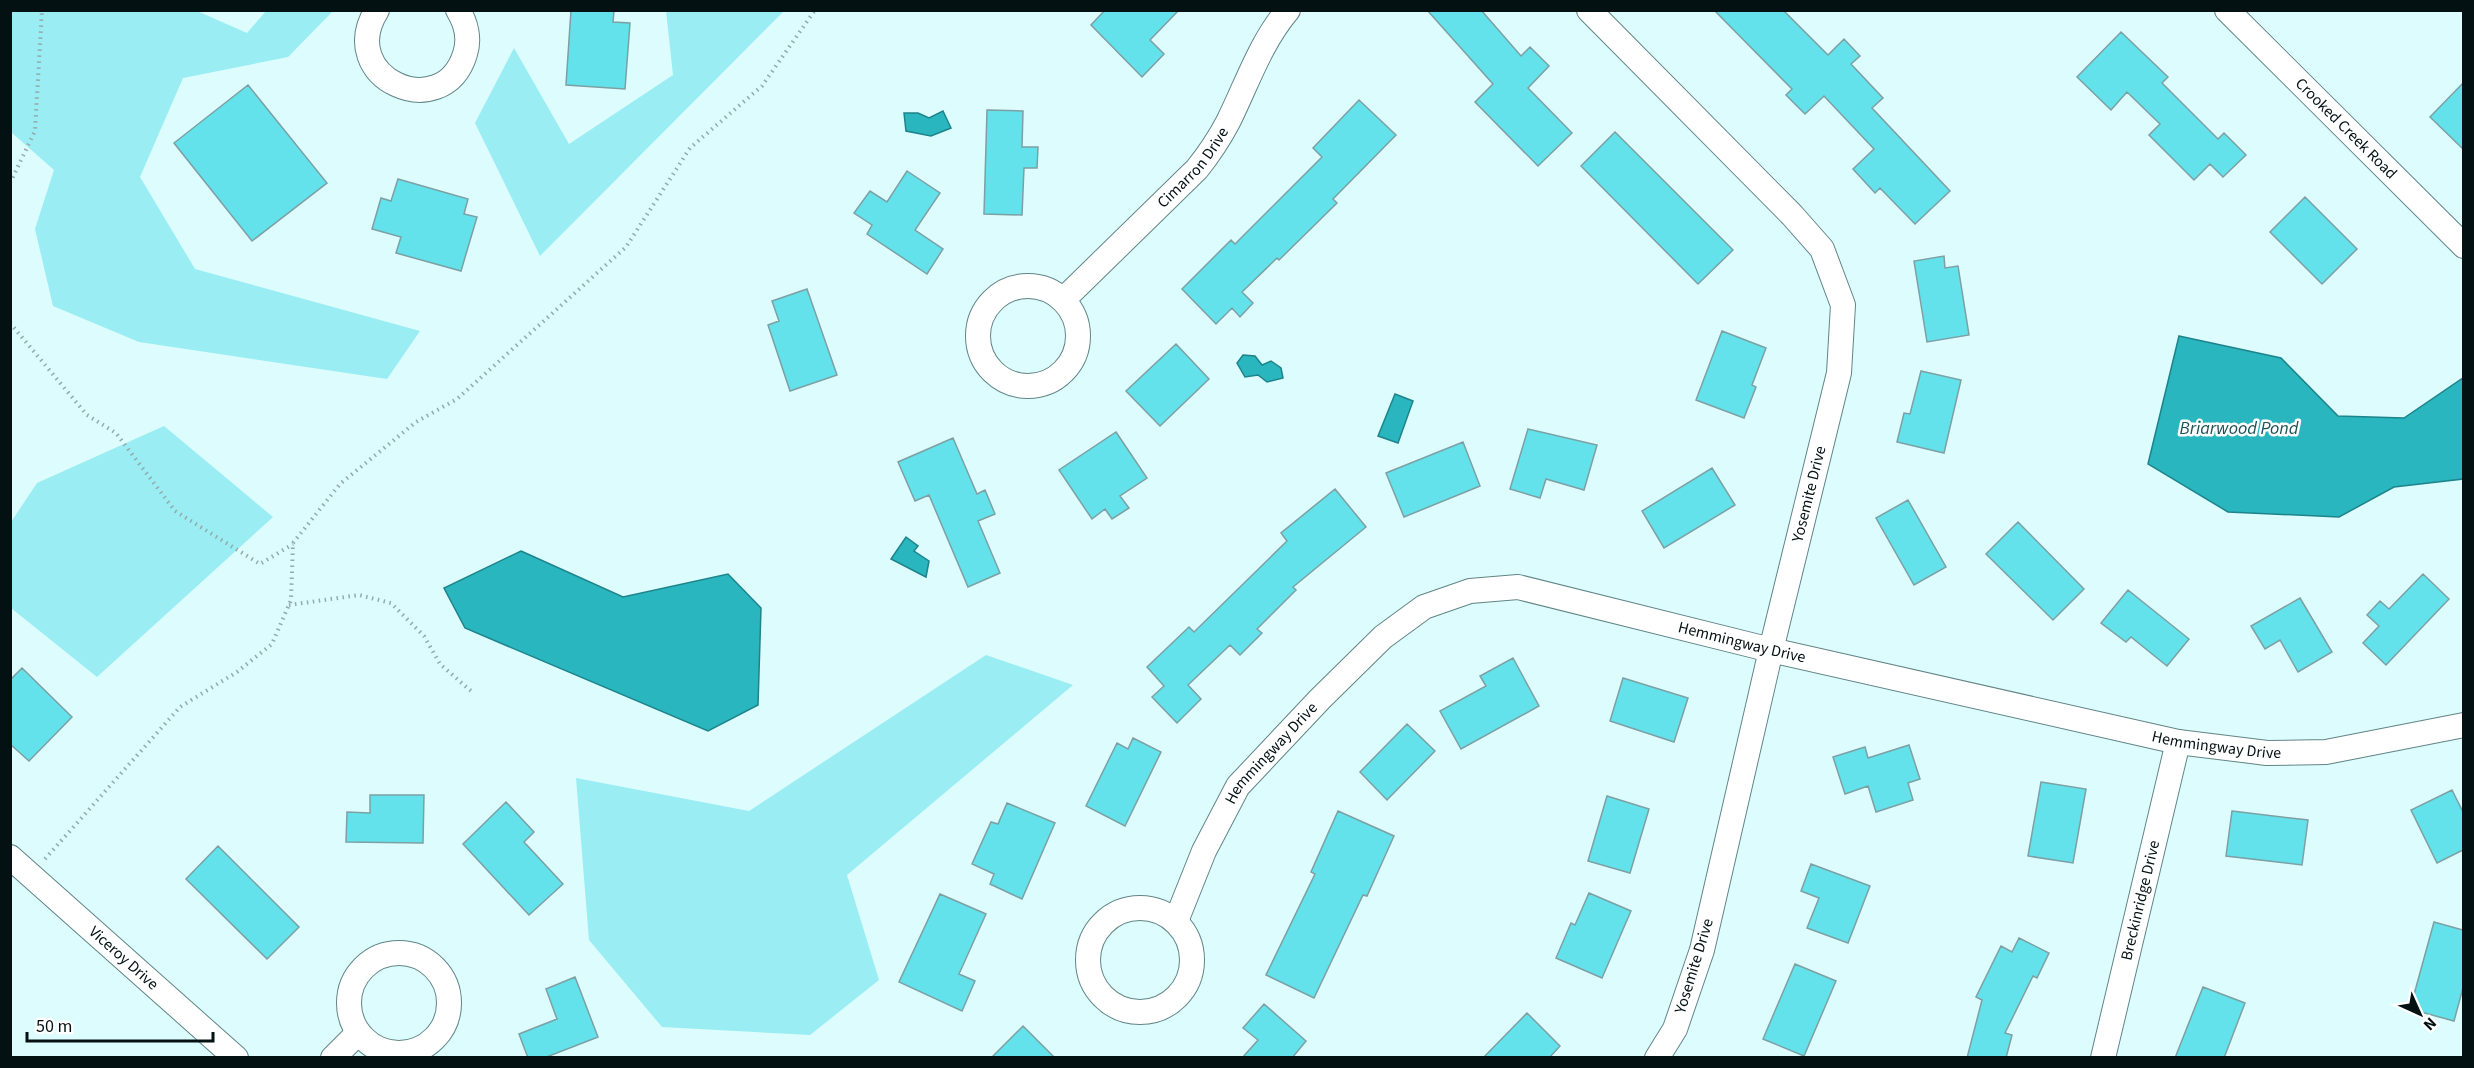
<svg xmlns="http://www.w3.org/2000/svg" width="2474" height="1068" viewBox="0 0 2474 1068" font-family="'Source Sans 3',sans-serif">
	<rect width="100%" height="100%" fill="#ddfcfe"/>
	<path fill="#99edf3" d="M 11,10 L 197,11 L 247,33 L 266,11 L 333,11 L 288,57 L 183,78 L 140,177 L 195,269 L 420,331 L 387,379 L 139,342 L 53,306 L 35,229 L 54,170 L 11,132 Z
		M 666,11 L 784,11 L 540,256 L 475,123 L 514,48 L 569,144 L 673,75 Z
		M 164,426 L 273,517 L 97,677 L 11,608 L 11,522 L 37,483 Z
		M 986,655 L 1073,685 L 847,875 L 879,980 L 810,1035 L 662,1027 L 589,940 L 576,778 L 749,811 Z"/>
	<path fill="#29b6bf" stroke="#1e848b" stroke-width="1.5" d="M 943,111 L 951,128 L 931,136 L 906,131 L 904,113 L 918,113 L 929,118 Z
		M 2179,336 L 2281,358 L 2338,416 L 2404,418 L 2463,378 L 2463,479 L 2394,487 L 2339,517 L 2228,512 L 2148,464 Z
		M 1243,355 L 1255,356 L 1262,365 L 1271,361 L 1281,368 L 1283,378 L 1267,382 L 1258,375 L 1245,377 L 1237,363 Z
		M 1395,394 L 1413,401 L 1398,443 L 1378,436 Z
		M 906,537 L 918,546 L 914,551 L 929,561 L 926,577 L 891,559 Z
		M 521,551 L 623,597 L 728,574 L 761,608 L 758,705 L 708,731 L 465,628 L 444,588 Z"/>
	<path fill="#63e2eb" stroke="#7ca0a3" stroke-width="1.5" d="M 571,10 L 614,11 L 613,22 L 630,23 L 625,89 L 566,85 Z
		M 1105,10 L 1179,10 L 1150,40 L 1164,54 L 1142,77 L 1091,25 Z
		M 1427,10 L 1481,10 L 1521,56 L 1530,47 L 1549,66 L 1528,88 L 1572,133 L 1538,166 L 1475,102 L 1493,84 Z
		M 1714,10 L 1783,10 L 1828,55 L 1844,39 L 1860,56 L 1851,64 L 1883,98 L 1872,108 L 1950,191 L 1915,224 L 1880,188 L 1875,193 L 1853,169 L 1874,149 L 1824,96 L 1805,114 L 1786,95 L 1792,89 Z
		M 2121,32 L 2168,77 L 2162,83 L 2218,139 L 2224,133 L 2246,155 L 2223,177 L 2210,164 L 2194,180 L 2149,135 L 2160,124 L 2127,92 L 2111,110 L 2077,77 Z
		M 2463,83 L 2463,149 L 2430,117 Z
		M 248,85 L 327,183 L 252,241 L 174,143 Z
		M 1359,100 L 1396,135 L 1333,199 L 1337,203 L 1279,260 L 1277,258 L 1242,292 L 1253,303 L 1240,317 L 1232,308 L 1216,324 L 1182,289 L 1231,240 L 1235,244 L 1322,157 L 1313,148 Z
		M 987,110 L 1023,111 L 1022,147 L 1038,147 L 1037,168 L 1024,168 L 1022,215 L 984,214 Z
		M 1615,132 L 1733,250 L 1698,284 L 1581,166 Z
		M 907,171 L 940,193 L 915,230 L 943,249 L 927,274 L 867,234 L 872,225 L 854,213 L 870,191 L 887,202 Z
		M 398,179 L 468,199 L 464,214 L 477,217 L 461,271 L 396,253 L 401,237 L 372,229 L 381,198 L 391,201 Z
		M 2305,197 L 2357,249 L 2322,284 L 2270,232 Z
		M 1944,256 L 1945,268 L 1958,266 L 1969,335 L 1927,342 L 1914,261 Z
		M 807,289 L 837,375 L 790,391 L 768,325 L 779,321 L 772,301 Z
		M 1722,331 L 1766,348 L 1752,385 L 1756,387 L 1744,418 L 1696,400 Z
		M 1176,344 L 1209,379 L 1160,426 L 1126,391 Z
		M 1921,371 L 1961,380 L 1944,453 L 1897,442 L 1904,413 L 1910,414 Z
		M 1528,429 L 1597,445 L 1584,490 L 1546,479 L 1540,498 L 1510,489 Z
		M 1116,432 L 1147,478 L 1120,496 L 1129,508 L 1112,519 L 1105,509 L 1092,519 L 1059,470 Z
		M 953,438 L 977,494 L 985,490 L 995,514 L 978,521 L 1000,573 L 968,587 L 929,495 L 915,501 L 898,462 Z
		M 1463,442 L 1480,486 L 1404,517 L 1386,473 Z
		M 1712,468 L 1735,505 L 1664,548 L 1642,511 Z
		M 1335,489 L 1366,527 L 1293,587 L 1296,590 L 1257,629 L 1262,633 L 1240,655 L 1230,645 L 1188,685 L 1201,699 L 1177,723 L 1152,697 L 1164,686 L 1147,667 L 1189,627 L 1194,632 L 1287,541 L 1281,533 Z
		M 1908,500 L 1946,567 L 1914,585 L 1876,518 Z
		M 2018,522 L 2084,589 L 2053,620 L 1986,554 Z
		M 2423,574 L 2449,599 L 2386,665 L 2363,643 L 2379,626 L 2367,615 L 2380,601 L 2389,609 Z
		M 2128,590 L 2189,639 L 2167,666 L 2131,637 L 2126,642 L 2101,623 Z
		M 2300,598 L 2332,652 L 2298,672 L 2280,640 L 2265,649 L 2251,626 Z
		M 1513,658 L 1539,706 L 1461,749 L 1440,711 L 1486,686 L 1480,676 Z
		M 22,668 L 72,717 L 29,761 L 10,744 L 10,680 Z
		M 1623,678 L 1688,698 L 1674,742 L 1610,721 Z
		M 1407,724 L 1435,751 L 1387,800 L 1360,772 Z
		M 1133,738 L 1161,752 L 1125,826 L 1086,806 L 1117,743 L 1128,749 Z
		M 1909,745 L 1920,779 L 1908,783 L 1913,800 L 1876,812 L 1868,786 L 1845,794 L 1833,757 L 1865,747 L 1868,758 Z
		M 2041,782 L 2086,789 L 2073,863 L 2028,856 Z
		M 2452,790 L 2463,812 L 2463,850 L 2437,863 L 2411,810 Z
		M 370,795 L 424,795 L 423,843 L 346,842 L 347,812 L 370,813 Z
		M 1607,796 L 1649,809 L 1630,873 L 1588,861 Z
		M 506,802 L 534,832 L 524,842 L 563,884 L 529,915 L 463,844 Z
		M 1007,803 L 1055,823 L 1022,899 L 990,884 L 994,874 L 972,864 L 991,822 L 998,824 Z
		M 1338,811 L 1394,836 L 1367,896 L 1363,895 L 1314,998 L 1266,975 L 1315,874 L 1311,872 Z
		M 2232,811 L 2308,820 L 2302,865 L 2226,856 Z
		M 218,846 L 299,927 L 267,959 L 186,879 Z
		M 1811,864 L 1870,886 L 1848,943 L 1807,928 L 1819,898 L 1801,891 Z
		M 1589,893 L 1631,911 L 1602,978 L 1556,958 L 1571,923 L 1575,925 Z
		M 940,894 L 986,914 L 959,974 L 975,981 L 962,1011 L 899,982 Z
		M 2434,922 L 2463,930 L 2463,988 L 2454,1021 L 2410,1009 Z
		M 2019,938 L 2049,953 L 2037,978 L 2033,976 L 2005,1033 L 2012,1035 L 2006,1058 L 1967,1058 L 1982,1000 L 1976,997 L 2001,946 L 2012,952 Z
		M 1795,964 L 1836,981 L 1804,1056 L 1763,1039 Z
		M 575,977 L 598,1037 L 544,1058 L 528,1058 L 519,1034 L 557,1019 L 546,989 Z
		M 2203,987 L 2245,1003 L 2224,1058 L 2175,1058 Z
		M 1264,1004 L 1306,1041 L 1292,1058 L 1242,1058 L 1258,1040 L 1243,1028 Z
		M 1527,1013 L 1560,1046 L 1549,1058 L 1483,1058 Z
		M 1023,1026 L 1055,1058 L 991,1058 Z"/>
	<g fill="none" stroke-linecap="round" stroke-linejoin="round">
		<defs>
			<g id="street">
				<path d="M 377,10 C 334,78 443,126 465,54 C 470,39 466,23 458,10"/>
				<path d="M 1589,10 L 1792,215 L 1822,249 L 1843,305 L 1839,373 L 1771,650 L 1702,950 L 1675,1029 L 1657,1058"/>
				<path id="s1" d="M 2227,10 L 2464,246"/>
				<circle cx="1028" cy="336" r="50"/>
				<path id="s2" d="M 1063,300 L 1197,169 C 1209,154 1219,139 1228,122 C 1247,84 1260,43 1288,10"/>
				<path id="s3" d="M 10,857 L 236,1058"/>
				<circle cx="1140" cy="960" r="52"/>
				<path id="s4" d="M 1176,921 L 1204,851 L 1238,786 L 1320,699 L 1383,637 L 1424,607 L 1470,591 L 1518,587 L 1771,650 L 2178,742 L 2267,753 L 2326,752 L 2464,725"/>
				<circle cx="399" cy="1003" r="50"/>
				<path d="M 333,1058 L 358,1033"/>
				<path id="s5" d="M 2103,1058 L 2178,742"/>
			</g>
		</defs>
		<use href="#street" stroke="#618587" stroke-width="26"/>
		<path stroke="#92abad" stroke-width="4" stroke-dasharray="1.5 4.5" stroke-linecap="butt" d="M 10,183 L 35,131 L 42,10
			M 10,323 L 87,415 L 116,433 L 175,511 L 260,564 L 293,544
			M 289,605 L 359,595 L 391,603 L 424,636 L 440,664 L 471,691
			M 45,859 L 180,707 L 237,672 L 272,644 L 291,600 L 293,543 L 340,484 L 416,422 L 457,399 L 626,247 L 690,148 L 762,86 L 815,10"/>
		<use href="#street" stroke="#fff" stroke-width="24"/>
	</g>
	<g text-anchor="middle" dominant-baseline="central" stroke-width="5" stroke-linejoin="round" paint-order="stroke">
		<g font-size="16" fill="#041112" stroke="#fff">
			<text stroke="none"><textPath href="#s1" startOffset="168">Crooked Creek Road</textPath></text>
			<text stroke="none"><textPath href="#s2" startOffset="186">Cimarron Drive</textPath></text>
			<text transform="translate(1809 494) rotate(-76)">Yosemite Drive</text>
			<text stroke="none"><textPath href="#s4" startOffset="735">Hemmingway Drive</textPath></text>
			<text stroke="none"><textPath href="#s4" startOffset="1221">Hemmingway Drive</textPath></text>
			<text stroke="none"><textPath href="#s4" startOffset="195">Hemmingway Drive</textPath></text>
			<text stroke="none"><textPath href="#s5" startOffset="162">Breckinridge Drive</textPath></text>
			<text stroke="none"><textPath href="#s3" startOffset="152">Viceroy Drive</textPath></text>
			<text transform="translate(1694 966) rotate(-73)">Yosemite Drive</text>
		</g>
		<g font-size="18" font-style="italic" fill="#1a5255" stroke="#fff">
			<text x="2239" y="428">Briarwood Pond</text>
		</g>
	</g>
	<rect width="2474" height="1068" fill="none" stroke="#041112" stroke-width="24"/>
	<g transform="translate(2420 1014) rotate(135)" stroke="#ffffff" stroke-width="4.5" paint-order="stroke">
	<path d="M0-4.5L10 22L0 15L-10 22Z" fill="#041112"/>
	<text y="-9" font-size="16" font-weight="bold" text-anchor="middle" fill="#041112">N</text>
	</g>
	<path d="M27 1032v9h186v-9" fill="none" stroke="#041112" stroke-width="3"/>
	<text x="36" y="1032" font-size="18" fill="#041112" stroke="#ffffff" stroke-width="4.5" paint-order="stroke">50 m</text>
</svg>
